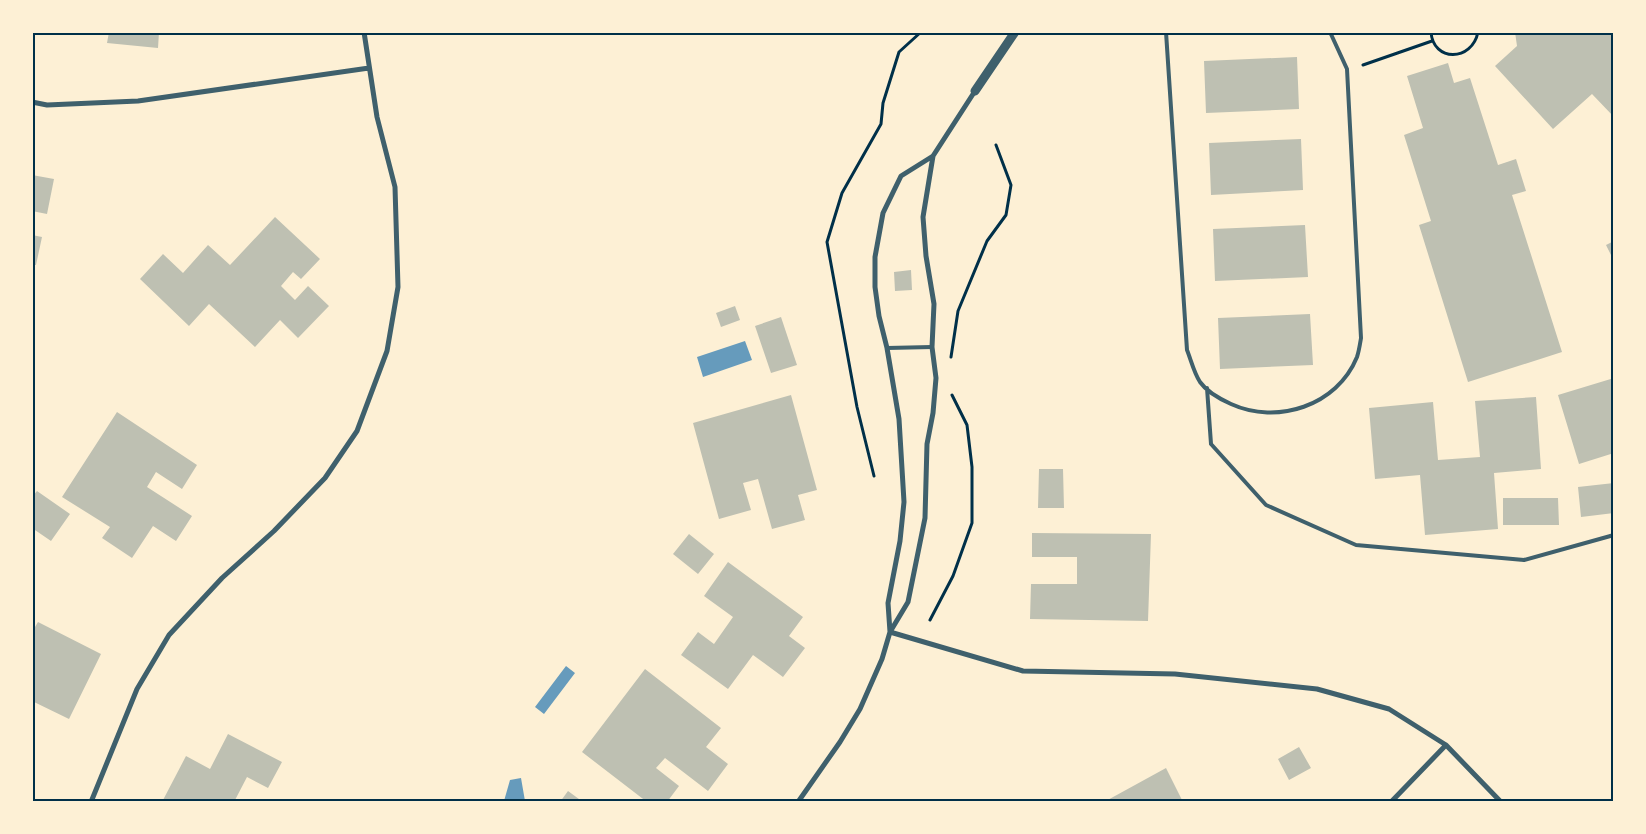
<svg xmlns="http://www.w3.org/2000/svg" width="1646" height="834" viewBox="0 0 1646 834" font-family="'Space Grotesk',sans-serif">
	<rect width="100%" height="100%" fill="#fdf0d5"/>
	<path fill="#669bbc" d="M 745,341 L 752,360 L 703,377 L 697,357 Z
		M 566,666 L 575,673 L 544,714 L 535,707 Z
		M 521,778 L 525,801 L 504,801 L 510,780 Z"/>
	<path fill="#bec0b2" d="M 109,32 L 159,32 L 158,48 L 107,43 Z
		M 1515,32 L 1614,32 L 1614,117 L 1592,94 L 1553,129 L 1495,66 L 1517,46 Z
		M 1297,57 L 1299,109 L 1206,113 L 1204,61 Z
		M 1448,63 L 1454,83 L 1470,78 L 1498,165 L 1516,159 L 1526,191 L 1512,195 L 1562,352 L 1468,382 L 1419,225 L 1431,221 L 1404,135 L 1423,128 L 1407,76 Z
		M 1301,139 L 1303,190 L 1211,195 L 1209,143 Z
		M 32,175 L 54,179 L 47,214 L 32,211 Z
		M 275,217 L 320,259 L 301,279 L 293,272 L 281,286 L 295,300 L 308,286 L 329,306 L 298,338 L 280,320 L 255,347 L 209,304 L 189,326 L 140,279 L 163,254 L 183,273 L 208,245 L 230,265 Z
		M 1305,225 L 1308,277 L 1215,281 L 1213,229 Z
		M 32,235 L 42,237 L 36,265 L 32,265 Z
		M 1614,241 L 1614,261 L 1606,245 Z
		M 911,270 L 912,290 L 895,291 L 894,272 Z
		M 735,306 L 740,320 L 721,327 L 716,313 Z
		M 1310,314 L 1313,365 L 1220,369 L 1218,318 Z
		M 781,317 L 797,365 L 771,373 L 755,326 Z
		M 1614,378 L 1614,453 L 1579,464 L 1558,395 Z
		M 791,395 L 817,490 L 798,495 L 805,520 L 772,529 L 758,479 L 743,483 L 751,510 L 719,519 L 693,423 Z
		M 1536,397 L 1541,469 L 1494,473 L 1498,529 L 1425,535 L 1420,475 L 1375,479 L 1369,408 L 1433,402 L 1438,460 L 1480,457 L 1475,401 Z
		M 117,412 L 197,465 L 182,489 L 156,472 L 147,487 L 192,516 L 176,541 L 153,526 L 132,558 L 102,538 L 110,527 L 62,497 Z
		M 1039,469 L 1063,469 L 1064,508 L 1038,508 Z
		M 1614,483 L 1614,513 L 1581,517 L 1578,487 Z
		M 37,491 L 70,514 L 51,541 L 32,528 L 32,497 Z
		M 1503,498 L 1558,498 L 1559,525 L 1503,525 Z
		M 1032,533 L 1151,534 L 1148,621 L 1030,619 L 1031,584 L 1077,584 L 1077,557 L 1032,557 Z
		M 689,534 L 714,554 L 698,574 L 673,554 Z
		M 728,562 L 803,617 L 789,636 L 805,648 L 783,677 L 753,655 L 728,689 L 681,655 L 698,632 L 714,644 L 733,617 L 704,596 Z
		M 38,622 L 101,654 L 69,719 L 32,701 L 32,632 Z
		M 645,669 L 721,728 L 706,747 L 728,764 L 708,791 L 665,758 L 656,768 L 679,786 L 667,802 L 647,802 L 582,752 Z
		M 228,734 L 282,762 L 268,788 L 247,777 L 234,802 L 162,802 L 186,756 L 210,769 Z
		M 1299,747 L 1311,768 L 1289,780 L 1278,759 Z
		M 1166,768 L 1183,802 L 1104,802 Z
		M 568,791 L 583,802 L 560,802 Z"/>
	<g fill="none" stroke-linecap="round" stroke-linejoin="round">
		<path stroke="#003049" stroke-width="3" d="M 1431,32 C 1433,62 1472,62 1478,32
			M 1363,65 L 1432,41
			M 951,357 L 958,311 L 987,241 L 1006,215 L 1011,185 L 996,145
			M 874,476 L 857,407 L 827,242 L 842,193 L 881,124 L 883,103 L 899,52 L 921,32
			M 930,620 L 953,576 L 972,523 L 972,467 L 967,425 L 952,395"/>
		<path stroke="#3f606c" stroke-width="4" d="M 1166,32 L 1187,350 C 1191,360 1194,373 1200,382 C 1207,392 1220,399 1231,404 C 1277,425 1337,406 1357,357 C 1359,351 1360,344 1361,338 L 1347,69 L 1330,32
			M 887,348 L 932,347
			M 1207,388 L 1211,444 L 1266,505 L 1356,545 L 1524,560 L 1614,535"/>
		<path stroke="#3f606c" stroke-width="5" d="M 32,102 L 47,105 L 138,101 L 369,68
			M 890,632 L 1023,671 L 1175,674 L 1317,689 L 1389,709 L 1446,745 L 1501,802
			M 890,632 L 888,603 L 900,541 L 904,502 L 899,419 L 887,348 L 879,316 L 875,287 L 875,257 L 883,213 L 901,176 L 933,156 L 975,91
			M 91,802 L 137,689 L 169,635 L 222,578 L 274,531 L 325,478 L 357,431 L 387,351 L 398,287 L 395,187 L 377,117 L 364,32
			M 798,802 L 840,742 L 860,709 L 882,659 L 890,632 L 908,602 L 925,518 L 927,444 L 933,413 L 936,378 L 932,347 L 934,304 L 926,256 L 923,217 L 933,156
			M 1391,802 L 1446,745"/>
		<path stroke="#3f606c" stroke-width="9" d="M 975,91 L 1015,32"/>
	</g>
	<rect width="1646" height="834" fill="none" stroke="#fdf0d5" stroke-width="68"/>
	<rect x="34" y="34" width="1578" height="766" fill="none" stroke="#003049" stroke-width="2"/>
</svg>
